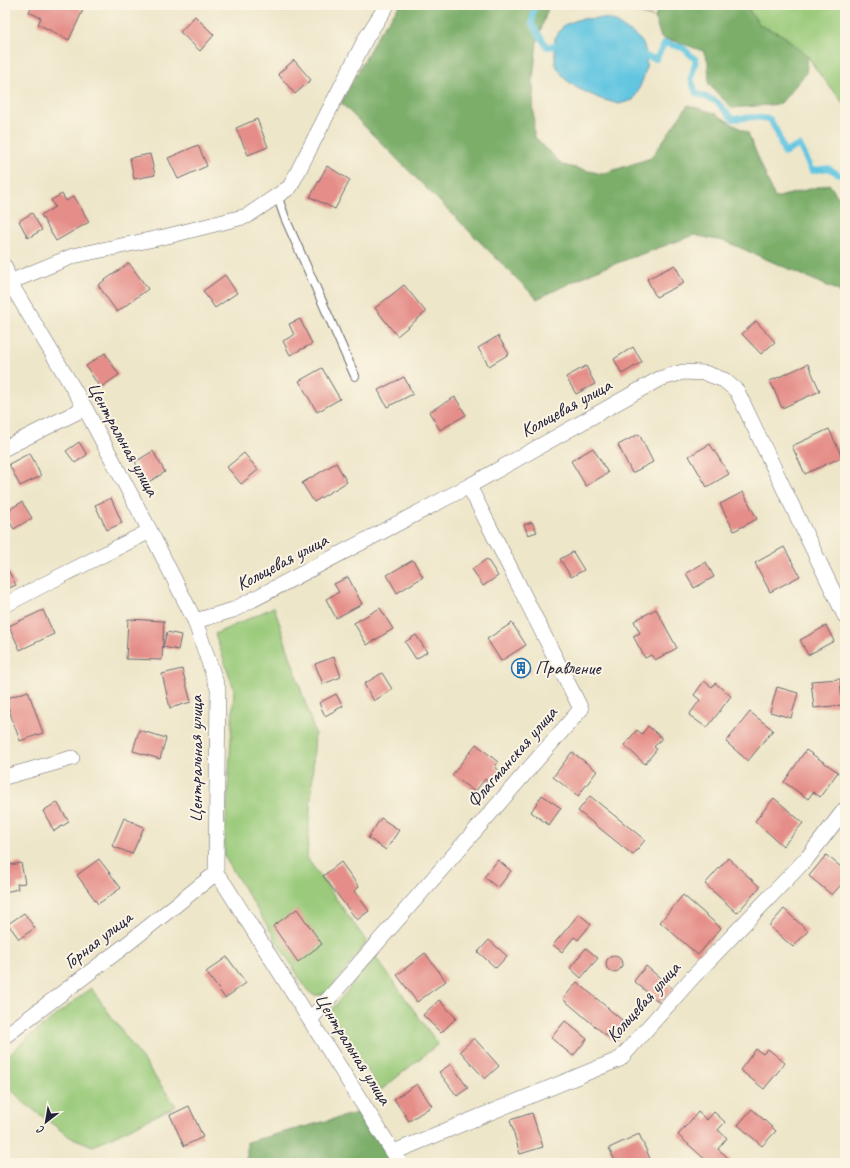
<svg xmlns="http://www.w3.org/2000/svg" width="850" height="1168" viewBox="0 0 850 1168" font-family="Caveat,sans-serif">
	<rect width="100%" height="100%" fill="#fcf5e5"/>
	<filter id="ink" filterUnits="userSpaceOnUse"><feTurbulence type="fractalNoise" baseFrequency=".025" numOctaves="2"/><feDisplacementMap in="SourceGraphic" scale="8" xChannelSelector="R" yChannelSelector="G"/><feConvolveMatrix kernelMatrix="1 2 1 2 8 2 1 2 1" color-interpolation-filters="sRGB"/></filter>
	<filter id="wash" filterUnits="userSpaceOnUse"><feTurbulence type="fractalNoise" baseFrequency=".012" numOctaves="4" result="noise"/><feDisplacementMap in="SourceGraphic" scale="16" xChannelSelector="R" yChannelSelector="G"/><feGaussianBlur stdDeviation="0.9" result="paint"/><feColorMatrix in="noise" values="0 0 0 0 0 0 0 0 0 0 0 0 0 0 0 0 0 1.4 0 .05"/><feComposite in="paint" operator="in"/></filter>
	<g filter="url(#wash)">
		<rect width="100%" height="100%" fill="#ede6c9"/>
		<path fill="#9aca7a" stroke="#5e765a" d="M 745,5 L 845,5 L 845,105 L 817,71 L 808,56 L 784,36 L 760,25 Z
			M 274,607 L 315,733 L 307,858 L 367,942 L 329,991 L 322,995 L 313,995 L 307,990 L 224,856 L 234,689 L 215,634 Z
			M 375,956 L 438,1044 L 381,1090 L 329,1013 Z
			M 91,988 L 176,1106 L 93,1146 L 70,1137 L 23,1102 L 5,1082 L 5,1059 L 26,1039 Z"/>
		<path fill="#7bae6a" stroke="#4e6852" d="M 400,5 L 549,5 L 537,42 L 533,79 L 534,136 L 562,165 L 602,174 L 651,158 L 688,105 L 714,113 L 748,133 L 775,198 L 829,184 L 845,207 L 845,302 L 839,291 L 727,242 L 694,235 L 595,271 L 537,299 L 341,103 L 379,33 Z
			M 615,5 L 655,18 L 659,5 L 745,5 L 760,25 L 784,36 L 808,57 L 806,73 L 780,104 L 732,108 L 709,85 L 708,61 L 703,51 L 678,42 L 661,38 L 655,18 Z
			M 364,1111 L 395,1163 L 237,1163 L 247,1158 L 247,1142 Z"/>
		<path fill="#63c6e1" stroke="#42748e" d="M 580,19 C 590,19 601,17 611,20 C 617,21 622,27 627,30 C 632,33 641,39 643,44 C 652,63 642,84 633,100 L 619,104 L 601,99 L 577,88 L 565,79 L 555,64 L 555,38 L 564,25 Z"/>
		<g fill="none" stroke-linecap="round" stroke-linejoin="round">
			<path stroke="#63c6e1" stroke-width="6" d="M 534,5 L 532,24 L 547,47 L 556,46 L 562,44
				M 641,55 L 656,59 L 665,43 L 683,48 L 696,60 L 691,79 L 696,93 L 717,102 L 733,119 L 754,117 L 770,119 L 778,134 L 784,153 L 799,145 L 812,171 L 828,168 L 845,178"/>
		</g>
		<g id="blocks">
			<path fill="#e58e89" d="M 32,5 L 72,5 L 83,10 L 69,40 L 38,24 L 41,18 L 29,12 Z
				M 195,16 L 214,35 L 200,51 L 180,32 Z
				M 294,60 L 311,80 L 295,94 L 278,74 Z
				M 257,119 L 268,147 L 248,155 L 236,128 Z
				M 198,145 L 207,166 L 178,179 L 168,158 Z
				M 150,154 L 155,175 L 134,179 L 130,158 Z
				M 327,166 L 350,180 L 335,209 L 310,197 Z
				M 62,194 L 66,201 L 74,196 L 89,222 L 56,241 L 41,215 L 55,207 L 51,200 Z
				M 32,213 L 42,230 L 28,238 L 19,221 Z
				M 129,263 L 148,289 L 117,312 L 98,285 Z
				M 675,265 L 684,283 L 656,297 L 647,279 Z
				M 225,275 L 237,293 L 215,308 L 203,291 Z
				M 404,285 L 426,312 L 397,336 L 375,308 Z
				M 300,319 L 312,344 L 290,355 L 283,341 L 294,335 L 289,324 Z
				M 756,321 L 775,342 L 761,354 L 742,334 Z
				M 498,336 L 509,354 L 489,366 L 478,348 Z
				M 633,347 L 642,362 L 622,374 L 614,359 Z
				M 105,353 L 119,375 L 100,388 L 86,366 Z
				M 808,364 L 820,391 L 782,408 L 770,381 Z
				M 586,366 L 595,384 L 576,394 L 566,377 Z
				M 322,368 L 340,399 L 317,412 L 299,381 Z
				M 404,377 L 413,394 L 387,407 L 378,390 Z
				M 455,397 L 466,415 L 440,430 L 429,412 Z
				M 829,429 L 842,457 L 805,474 L 792,446 Z
				M 639,434 L 653,462 L 632,473 L 618,445 Z
				M 79,442 L 87,455 L 75,463 L 66,451 Z
				M 710,444 L 729,474 L 707,487 L 689,456 Z
				M 593,448 L 608,473 L 586,486 L 571,461 Z
				M 153,451 L 165,472 L 147,483 L 135,462 Z
				M 30,453 L 41,476 L 20,486 L 9,464 Z
				M 244,453 L 258,470 L 241,484 L 227,467 Z
				M 336,463 L 347,482 L 314,502 L 302,483 Z
				M 743,492 L 757,519 L 734,531 L 720,504 Z
				M 111,498 L 122,523 L 107,530 L 95,505 Z
				M 22,502 L 32,518 L 14,529 L 5,514 L 5,512 Z
				M 532,522 L 537,532 L 528,535 L 524,525 Z
				M 784,547 L 800,576 L 770,592 L 755,563 Z
				M 573,552 L 584,570 L 571,577 L 560,559 Z
				M 487,559 L 498,576 L 483,586 L 472,569 Z
				M 413,560 L 423,577 L 397,593 L 387,575 Z
				M 706,562 L 714,577 L 694,588 L 686,573 Z
				M 8,570 L 16,585 L 5,590 L 5,571 Z
				M 348,577 L 362,604 L 336,618 L 326,599 L 339,592 L 334,584 Z
				M 380,608 L 393,629 L 367,645 L 354,623 Z
				M 656,609 L 677,648 L 655,660 L 651,655 L 645,658 L 633,636 L 640,633 L 634,621 Z
				M 43,610 L 54,634 L 20,650 L 9,626 Z
				M 128,619 L 164,621 L 162,660 L 126,659 Z
				M 512,623 L 526,645 L 501,661 L 487,639 Z
				M 826,626 L 834,641 L 808,655 L 800,640 Z
				M 167,632 L 181,635 L 178,650 L 163,647 Z
				M 416,635 L 427,652 L 416,659 L 405,642 Z
				M 334,657 L 341,677 L 323,684 L 315,664 Z
				M 522,658 L 531,671 L 520,678 L 511,665 Z
				M 182,669 L 191,702 L 170,708 L 162,674 Z
				M 382,673 L 392,689 L 374,701 L 364,684 Z
				M 840,679 L 842,705 L 814,708 L 811,681 Z
				M 704,681 L 712,687 L 715,683 L 731,696 L 707,728 L 689,715 L 700,700 L 694,695 Z
				M 777,687 L 798,693 L 791,718 L 770,712 Z
				M 28,691 L 43,733 L 20,741 L 5,699 Z
				M 336,694 L 343,706 L 325,716 L 319,703 Z
				M 750,712 L 773,730 L 748,761 L 726,742 Z
				M 648,726 L 662,738 L 654,747 L 657,749 L 645,764 L 624,745 L 637,730 L 642,734 Z
				M 139,730 L 166,738 L 160,759 L 133,751 Z
				M 476,744 L 498,762 L 495,767 L 502,773 L 493,785 L 485,779 L 475,792 L 452,775 Z
				M 806,750 L 838,772 L 820,797 L 813,792 L 808,799 L 784,782 Z
				M 572,752 L 597,771 L 578,796 L 553,777 Z
				M 542,795 L 561,808 L 549,825 L 531,812 Z
				M 590,796 L 645,840 L 633,855 L 578,811 Z
				M 774,798 L 803,823 L 783,846 L 755,821 Z
				M 57,802 L 69,822 L 54,831 L 43,811 Z
				M 124,818 L 144,827 L 132,854 L 112,846 Z
				M 381,818 L 399,830 L 386,850 L 368,838 Z
				M 826,855 L 845,870 L 845,880 L 832,895 L 809,876 Z
				M 728,858 L 760,887 L 737,913 L 705,884 Z
				M 99,859 L 121,888 L 98,904 L 77,875 Z
				M 498,860 L 511,871 L 498,888 L 484,877 Z
				M 341,862 L 359,887 L 354,891 L 369,911 L 357,920 L 323,876 Z
				M 21,863 L 25,883 L 17,884 L 18,889 L 5,892 L 5,866 Z
				M 683,895 L 721,928 L 698,955 L 660,922 Z
				M 297,909 L 322,944 L 298,962 L 273,926 Z
				M 784,909 L 808,931 L 793,947 L 769,926 Z
				M 24,913 L 35,928 L 19,939 L 8,924 Z
				M 579,914 L 591,924 L 578,940 L 574,937 L 562,952 L 553,945 Z
				M 489,940 L 507,956 L 496,968 L 478,952 Z
				M 586,948 L 598,958 L 581,978 L 570,968 Z
				M 425,953 L 446,981 L 417,1002 L 397,975 Z
				M606 964a8 8 0 1 1 16 0a8 8 0 1 1-16 0Z
				M 227,957 L 246,983 L 225,998 L 206,972 Z
				M 646,966 L 673,989 L 660,1003 L 634,981 Z
				M 577,982 L 629,1026 L 615,1043 L 563,999 Z
				M 439,1000 L 456,1018 L 441,1033 L 423,1015 Z
				M 565,1021 L 587,1039 L 573,1056 L 551,1038 Z
				M 474,1038 L 499,1066 L 485,1079 L 460,1051 Z
				M 756,1049 L 763,1054 L 768,1049 L 785,1063 L 764,1089 L 740,1070 Z
				M 451,1064 L 468,1088 L 457,1096 L 439,1072 Z
				M 417,1084 L 432,1106 L 409,1121 L 394,1099 Z
				M 189,1106 L 203,1137 L 184,1146 L 170,1115 Z
				M 752,1109 L 776,1131 L 762,1146 L 738,1125 Z
				M 698,1112 L 707,1120 L 714,1112 L 725,1122 L 718,1130 L 727,1138 L 718,1149 L 734,1163 L 709,1163 L 678,1135 Z
				M 532,1113 L 543,1147 L 520,1154 L 510,1120 Z
				M 639,1134 L 652,1163 L 616,1163 L 609,1148 Z
				M 451,1159 L 453,1163 L 440,1163 Z"/>
		</g>
	</g>
	<g filter="url(#ink)">
		<use href="#blocks" fill-opacity="0" stroke="#69676d" stroke-width="1"/>
		<g fill="none" stroke-linecap="round" stroke-linejoin="round">
			<defs>
				<path id="lane" d="M 277,195 L 285,218 L 355,376"/>
				<path id="street" d="M 5,267 L 9,281 L 85,408 L 150,531 L 195,621 L 218,689 L 216,873 L 225,885 L 400,1163
					M 5,284 L 73,256 L 168,236 L 247,216 L 290,187 L 366,38 L 387,5
					M 5,448 L 85,408
					M 5,605 L 43,585 L 150,531
					M 195,621 L 233,610 L 469,486 L 659,379 L 683,372 L 705,373 L 724,380 L 737,391 L 845,616
					M 5,777 L 72,758
					M 310,1020 L 581,709 L 469,486
					M 5,1036 L 122,948 L 216,873
					M 394,1152 L 620,1059 L 692,978 L 808,857 L 845,809"/>
			</defs>
			<use href="#lane" stroke="#69676d" stroke-width="10"/>
			<use href="#street" stroke="#69676d" stroke-width="16"/>
			<use href="#lane" stroke="#fff" stroke-width="8"/>
			<use href="#street" stroke="#fff" stroke-width="15"/>
		</g>
	</g>
	<defs>
		<symbol id="building-ring" viewBox="-11 -11 22 22"><circle r="9.5" fill="#fcf5e5" stroke="#1f6fb2" stroke-width="1.5"/><path d="M-4-6H4V6H1V3H-1V6H-4ZM-2.5-4.3h1.7v1.8h-1.7ZM.8-4.3h1.7v1.8H.8ZM-2.5-1h1.7V.8h-1.7ZM.8-1h1.7V.8H.8Z" fill="#1f6fb2"/></symbol>
	</defs>
	<g fill-rule="evenodd">
		<use href="#building-ring" x="510" y="657" width="22" height="22"/>
	</g>
	<g text-anchor="middle" dominant-baseline="central" stroke-width="4" stroke-linejoin="round" paint-order="stroke">
		<g font-size="19" fill="#22223b" stroke="#fcf5e5">
			<text transform="translate(566 408) rotate(-29)">Кольцевая улица</text>
			<text transform="translate(123 439) rotate(61)">Центральная улица</text>
			<text transform="translate(282 562) rotate(-28)">Кольцевая улица</text>
			<text transform="translate(512 757) rotate(-49)">Флагманская улица</text>
			<text transform="translate(196 759) rotate(-90)">Центральная улица</text>
			<text transform="translate(98 940) rotate(-38)">Горная улица</text>
			<text transform="translate(643 1002) rotate(-48)">Кольцевая улица</text>
			<text transform="translate(353 1049) rotate(58)">Центральная улица</text>
		</g>
		<g font-size="19" fill="#22223b" stroke="#fcf5e5" text-anchor="start">
			<text x="535" y="668">Правление</text>
		</g>
	</g>
	<rect width="850" height="1168" fill="none" stroke="#fcf5e5" stroke-width="20"/>
	<g transform="translate(46 1122) rotate(211)" stroke="#fcf5e5" stroke-width="3" paint-order="stroke">
	<path d="M0-3L7 15L0 10L-7 15Z" fill="#22223b"/>
	<text y="-6" font-size="11" font-weight="bold" text-anchor="middle" fill="#22223b">С</text>
	</g>
</svg>
